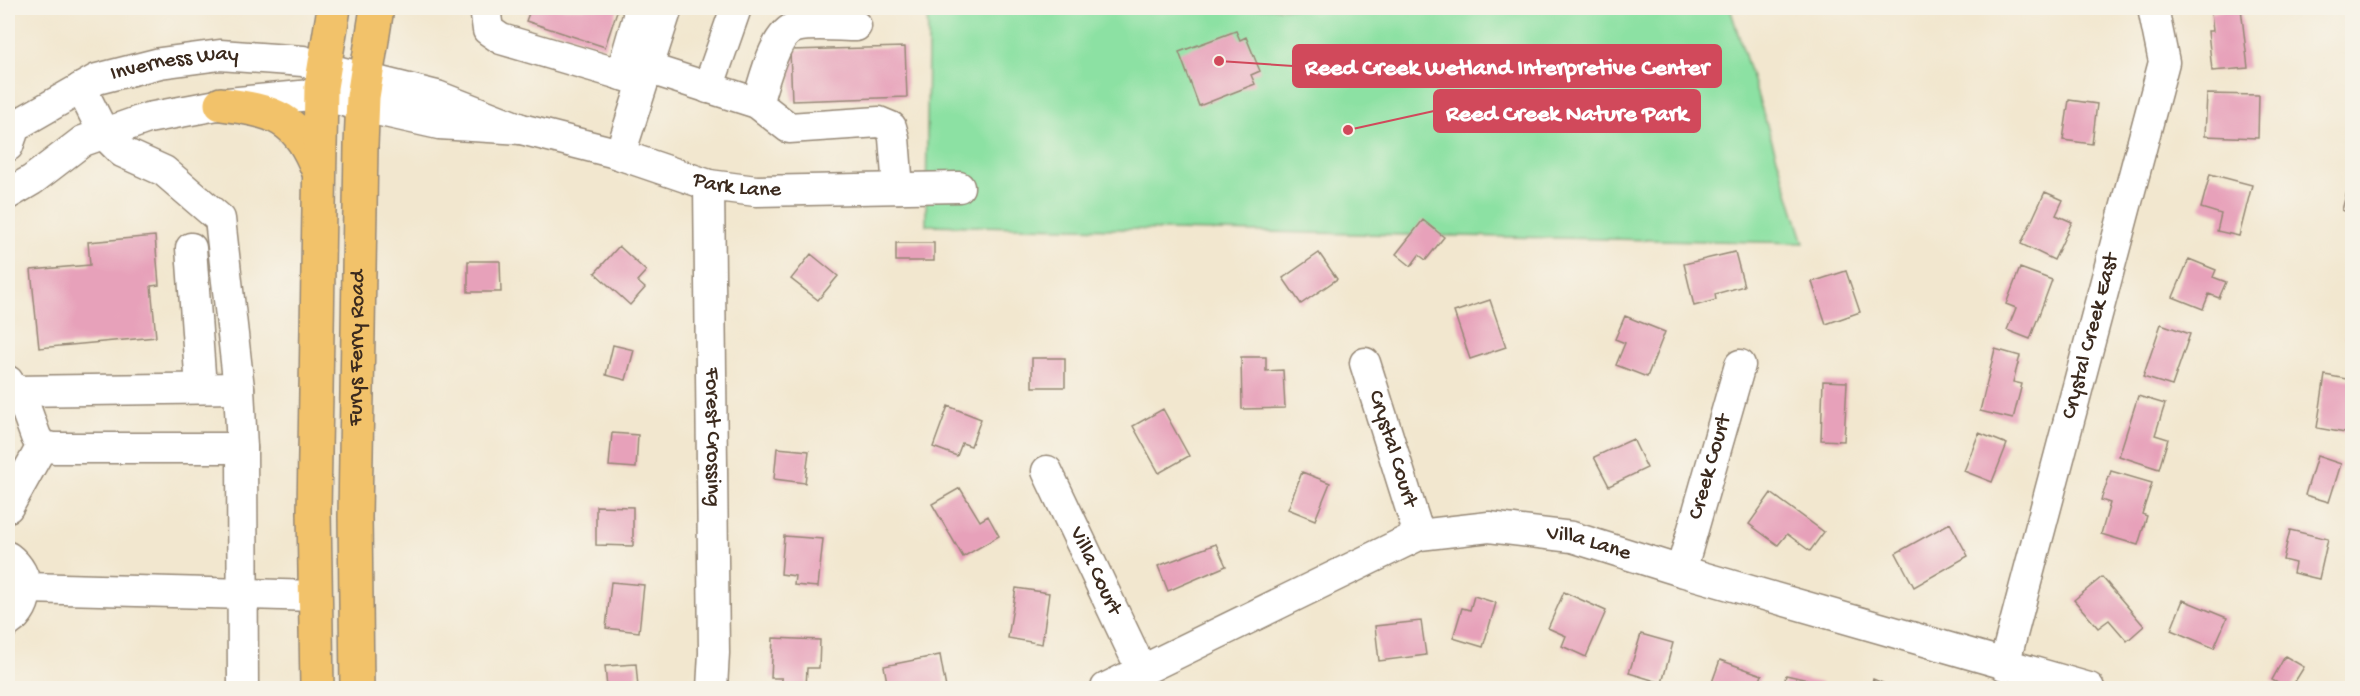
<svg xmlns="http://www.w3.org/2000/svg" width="2360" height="696" viewBox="0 0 2360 696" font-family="'Gochi Hand',sans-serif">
	<rect width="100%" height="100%" fill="#f7f3e8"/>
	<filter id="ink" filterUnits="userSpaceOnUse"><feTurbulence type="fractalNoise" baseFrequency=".0167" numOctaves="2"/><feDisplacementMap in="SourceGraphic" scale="12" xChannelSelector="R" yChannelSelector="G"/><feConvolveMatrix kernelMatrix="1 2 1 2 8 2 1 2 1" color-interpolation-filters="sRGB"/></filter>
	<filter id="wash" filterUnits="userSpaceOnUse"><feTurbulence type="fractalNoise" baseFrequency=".008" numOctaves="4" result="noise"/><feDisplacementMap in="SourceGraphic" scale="24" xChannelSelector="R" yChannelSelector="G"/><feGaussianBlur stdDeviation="1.35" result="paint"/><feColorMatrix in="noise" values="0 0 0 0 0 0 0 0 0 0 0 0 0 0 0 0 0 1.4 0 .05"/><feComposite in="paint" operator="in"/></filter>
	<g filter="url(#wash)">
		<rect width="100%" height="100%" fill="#f2e7cf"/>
		<path fill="#8ce1a3" stroke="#648660" stroke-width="1.5" d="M 927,8 L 1730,8 L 1804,243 L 926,225 L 928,36 Z"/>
		<g id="blocks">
			<path fill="#e7a1ba" d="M 531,8 L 618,8 L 605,47 L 526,21 Z
				M 786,8 L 855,8 L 855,12 L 786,13 Z
				M 2241,8 L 2248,68 L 2212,71 L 2208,31 L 2213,31 L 2211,12 Z
				M 1236,31 L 1240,40 L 1246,37 L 1260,71 L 1251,75 L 1255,84 L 1199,106 L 1179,52 Z
				M 905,47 L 907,97 L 792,101 L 790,50 Z
				M 2207,94 L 2259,95 L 2258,138 L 2205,136 Z
				M 2069,100 L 2097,104 L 2092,144 L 2063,140 Z
				M 2210,174 L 2252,185 L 2239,236 L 2217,231 L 2221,214 L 2201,208 Z
				M 2349,184 L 2352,185 L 2352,214 L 2342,210 Z
				M 2045,192 L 2063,200 L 2056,215 L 2072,222 L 2054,260 L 2021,244 Z
				M 1423,220 L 1444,237 L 1426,260 L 1419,255 L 1411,266 L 1396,254 Z
				M 155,236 L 159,285 L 151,286 L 156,337 L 39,348 L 31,270 L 90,265 L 88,242 Z
				M 896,243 L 934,243 L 934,261 L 896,261 Z
				M 619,246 L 646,271 L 637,281 L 645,288 L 630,305 L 595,273 Z
				M 1735,252 L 1744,286 L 1715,294 L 1716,300 L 1694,306 L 1684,264 Z
				M 1319,253 L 1337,279 L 1301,304 L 1283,278 Z
				M 811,254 L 838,276 L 818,300 L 791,279 Z
				M 2189,259 L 2216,270 L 2213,277 L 2226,282 L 2219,298 L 2209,294 L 2203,309 L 2173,297 Z
				M 468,261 L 500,261 L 501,292 L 468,292 Z
				M 2020,268 L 2052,280 L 2030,339 L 2007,330 L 2016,308 L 2006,304 Z
				M 1846,271 L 1860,312 L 1826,324 L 1812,282 Z
				M 1490,300 L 1506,347 L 1470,359 L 1454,312 Z
				M 1625,316 L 1665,332 L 1647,377 L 1616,365 L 1625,343 L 1615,339 Z
				M 2352,320 L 2352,340 L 2345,337 Z
				M 2161,324 L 2190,334 L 2172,386 L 2143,377 Z
				M 613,345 L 634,350 L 626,380 L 606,375 Z
				M 1995,349 L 2020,356 L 2013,382 L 2022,384 L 2013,419 L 1980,411 Z
				M 1241,357 L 1266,357 L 1266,371 L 1283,370 L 1285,408 L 1242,409 Z
				M 1032,358 L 1065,358 L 1065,387 L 1032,387 Z
				M 2325,375 L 2352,380 L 2351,434 L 2317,428 Z
				M 1823,381 L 1847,382 L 1844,441 L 1821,440 Z
				M 2138,396 L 2165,404 L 2155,435 L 2168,439 L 2159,469 L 2119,456 Z
				M 948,406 L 981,419 L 971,446 L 962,443 L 957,456 L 933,447 Z
				M 1163,409 L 1189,456 L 1159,473 L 1133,426 Z
				M 612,433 L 638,435 L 636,468 L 609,466 Z
				M 1979,433 L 2007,444 L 1992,482 L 1964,471 Z
				M 1633,439 L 1647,468 L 1609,486 L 1594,457 Z
				M 777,448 L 809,451 L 805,483 L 774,479 Z
				M 2317,456 L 2341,464 L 2329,502 L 2305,495 Z
				M 2111,471 L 2152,483 L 2142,514 L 2147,516 L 2138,545 L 2101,534 L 2110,503 L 2101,500 Z
				M 1302,472 L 1330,483 L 1315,520 L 1288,509 Z
				M 960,488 L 980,521 L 988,516 L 999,536 L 963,557 L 932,504 Z
				M 1771,493 L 1824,532 L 1810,551 L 1787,534 L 1778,545 L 1749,524 Z
				M 596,506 L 633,507 L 633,546 L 596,545 Z
				M 1950,523 L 1968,556 L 1914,587 L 1896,553 Z
				M 2290,530 L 2328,539 L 2319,579 L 2293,573 L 2295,563 L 2283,560 Z
				M 784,536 L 823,539 L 818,587 L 794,585 L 795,576 L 781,574 Z
				M 1216,544 L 1226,566 L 1168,591 L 1158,566 Z
				M 2102,577 L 2144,626 L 2127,641 L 2109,620 L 2098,628 L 2074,600 Z
				M 611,582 L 644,585 L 639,632 L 606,628 Z
				M 1016,588 L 1049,593 L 1042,644 L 1008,638 Z
				M 1564,592 L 1606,611 L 1586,657 L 1562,646 L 1566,636 L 1548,628 Z
				M 1474,596 L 1496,603 L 1483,647 L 1453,638 L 1462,608 L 1470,610 Z
				M 2183,600 L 2227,618 L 2214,648 L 2171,630 Z
				M 1421,621 L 1426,655 L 1379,661 L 1375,626 Z
				M 1641,634 L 1673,643 L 1662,683 L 1629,673 Z
				M 773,638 L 820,640 L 819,668 L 807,668 L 806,688 L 782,688 L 782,678 L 771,678 Z
				M 940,655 L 946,688 L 911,688 L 910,684 L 888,688 L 884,666 Z
				M 2285,656 L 2304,667 L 2291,688 L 2287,688 L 2272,680 Z
				M 1720,660 L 1762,675 L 1757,688 L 1710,688 Z
				M 636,664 L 638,688 L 607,688 L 605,666 Z
				M 1786,675 L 1822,683 L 1821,688 L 1783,688 Z
				M 1873,679 L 1894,688 L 1869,688 Z"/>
		</g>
	</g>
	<g filter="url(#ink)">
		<use href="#blocks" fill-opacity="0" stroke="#968876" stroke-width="1.5"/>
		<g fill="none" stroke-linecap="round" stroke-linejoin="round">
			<defs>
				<g id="minor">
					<path d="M 488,8 L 486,15 L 488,30 L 501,39 L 643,81"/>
					<path d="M 647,68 L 757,103 L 789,128 L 879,122 L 891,127 L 894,138 L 898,188"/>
					<path d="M 621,75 L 639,13 L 637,8"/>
					<path d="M 81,88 L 104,134 L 122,152 L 164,171 L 220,219 L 239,388 L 242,448 L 243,688"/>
					<path d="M 708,88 L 736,8"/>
					<path d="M 757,103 C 764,83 774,33 796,27 C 812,23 839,26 856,26"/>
					<path id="s1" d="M 521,129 L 612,152 L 709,185 L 756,191 L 959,187"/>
					<path id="s2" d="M 8,146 L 15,126 L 97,79 L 160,63 L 220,55 L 303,61 L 324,68 L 437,96 L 521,129 L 439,124 L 363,107 L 321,94 L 228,103 L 148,118 L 83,141 L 32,180 L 8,194"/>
					<path d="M 620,154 L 667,8"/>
					<path id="s3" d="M 709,185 L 714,653 L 712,688"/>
					<path d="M 191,248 L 201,388"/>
					<path id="s4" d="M 1365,363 L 1419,535"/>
					<path d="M 8,381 L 27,412 L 36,437 L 42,446 L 55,448 L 242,448"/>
					<path d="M 14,391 L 239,388"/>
					<path id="s5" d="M 1047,471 L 1142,671"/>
					<path d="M 8,507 L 42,446"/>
					<path d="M 8,557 C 31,574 32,606 8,622"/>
					<path id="s6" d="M 1681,571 L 1740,365"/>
					<path d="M 27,588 L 315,596"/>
					<path id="s7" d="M 2004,665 L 2164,62 L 2153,8"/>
					<path id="s8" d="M 1106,688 L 1419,535 L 1489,527 L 1572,537 L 1681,571 L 2089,688"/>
				</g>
				<g id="major">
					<path d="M 221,104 C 274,111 298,117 318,170"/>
					<path d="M 317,688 L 314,512 L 321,87 L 334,8"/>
					<path id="s9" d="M 357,688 L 355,517 L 361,146 L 363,97 L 377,8"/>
				</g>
			</defs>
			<use href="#minor" stroke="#968876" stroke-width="33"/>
			<use href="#major" stroke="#968876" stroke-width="36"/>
			<use href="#minor" stroke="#fff" stroke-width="30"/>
			<use href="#major" stroke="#f2c26a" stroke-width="33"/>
		</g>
	</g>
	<g text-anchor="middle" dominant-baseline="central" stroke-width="5" stroke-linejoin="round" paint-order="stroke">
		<g font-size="22" fill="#3b2a1e" stroke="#f7f3e8">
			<text stroke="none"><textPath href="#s2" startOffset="195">Inverness Way</textPath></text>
			<text stroke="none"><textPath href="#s1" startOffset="224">Park Lane</textPath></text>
			<text stroke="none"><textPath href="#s7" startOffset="340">Crystal Creek East</textPath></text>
			<text stroke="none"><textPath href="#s9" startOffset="340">Furys Ferry Road</textPath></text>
			<text stroke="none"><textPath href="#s3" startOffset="252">Forest Crossing</textPath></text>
			<text stroke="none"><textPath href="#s4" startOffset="90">Crystal Court</textPath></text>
			<text stroke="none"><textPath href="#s6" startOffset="108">Creek Court</textPath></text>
			<text stroke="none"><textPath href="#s8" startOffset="520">Villa Lane</textPath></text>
			<text stroke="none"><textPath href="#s5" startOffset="111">Villa Court</textPath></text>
		</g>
	</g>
	<path fill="none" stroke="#d1495b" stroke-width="2" d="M1219 61L1293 66M1348 130L1434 111"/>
	<g fill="#d1495b" stroke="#f7f3e8" stroke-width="2">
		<circle cx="1219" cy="61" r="6"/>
		<circle cx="1348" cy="130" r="6"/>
	</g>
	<g fill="#d1495b" stroke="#d1495b" stroke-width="2">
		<rect x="1293" y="45" width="428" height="42" rx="6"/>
		<rect x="1434" y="90" width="266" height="42" rx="6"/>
	</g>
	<g font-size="24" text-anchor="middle" font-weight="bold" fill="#fff">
		<text x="1507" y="74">Reed Creek Wetland Interpretive Center</text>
		<text x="1567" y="120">Reed Creek Nature Park</text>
	</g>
	<rect width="2360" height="696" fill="none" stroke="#f7f3e8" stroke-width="30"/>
</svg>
